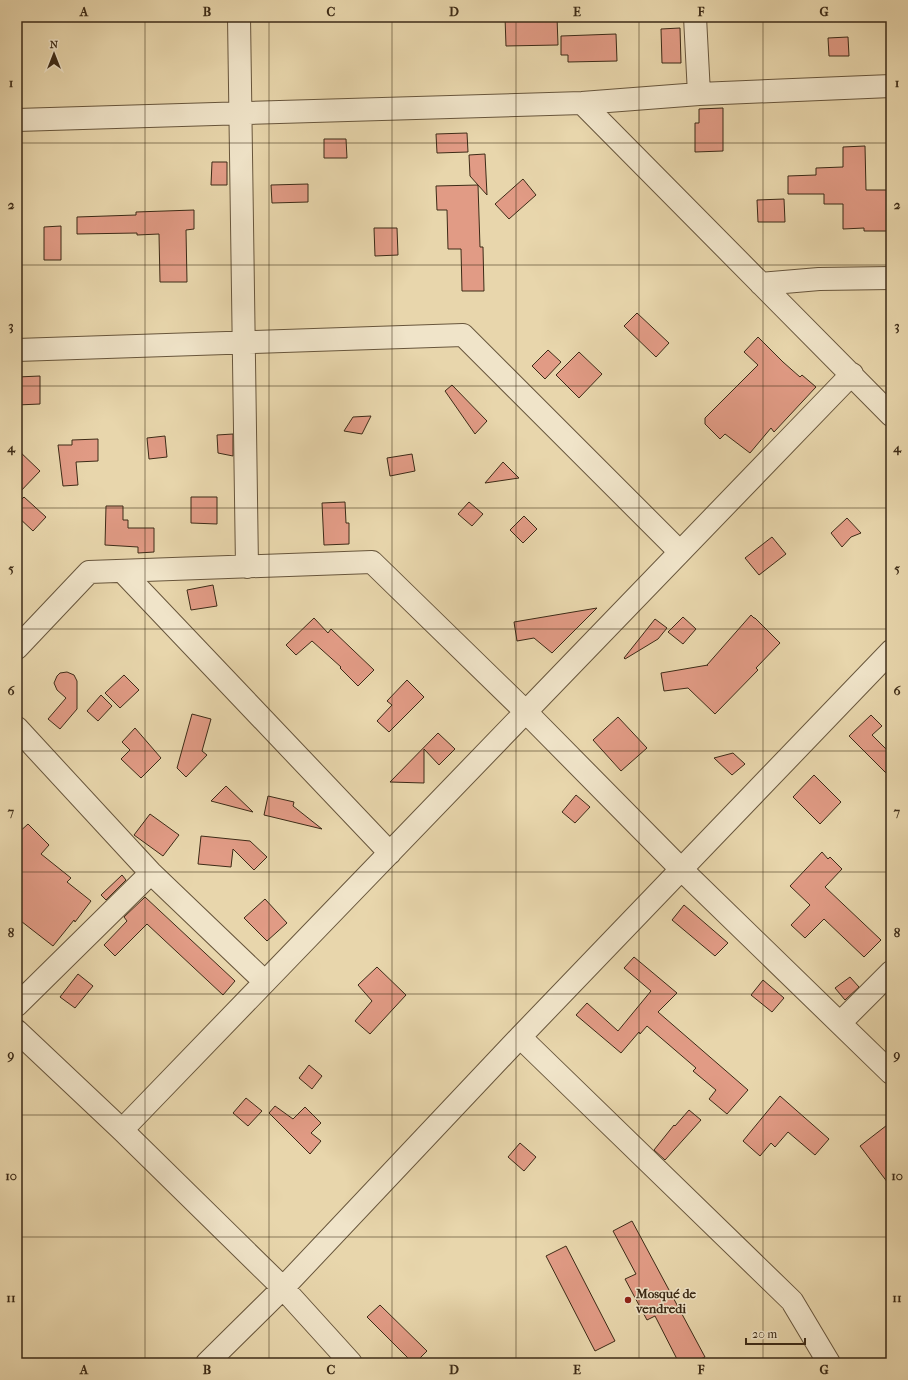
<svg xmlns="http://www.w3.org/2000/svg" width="908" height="1380" viewBox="0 0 908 1380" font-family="'IM FELL French Canon',serif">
	<rect width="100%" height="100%" fill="#e8d6ac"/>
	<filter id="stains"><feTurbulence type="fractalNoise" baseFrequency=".005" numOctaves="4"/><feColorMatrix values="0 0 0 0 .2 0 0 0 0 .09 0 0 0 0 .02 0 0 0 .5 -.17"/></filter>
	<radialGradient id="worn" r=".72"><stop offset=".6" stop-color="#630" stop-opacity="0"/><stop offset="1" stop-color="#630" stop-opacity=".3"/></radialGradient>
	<path fill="#e19b85" stroke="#3d2b17" d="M 505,17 L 557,17 L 558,45 L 506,46 Z
		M 680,28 L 681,63 L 662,63 L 661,29 Z
		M 616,34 L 617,61 L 568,62 L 568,55 L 561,55 L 561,36 Z
		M 848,37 L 849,56 L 829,56 L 828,38 Z
		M 723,108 L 723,151 L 695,152 L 695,123 L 699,123 L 699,109 Z
		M 467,133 L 468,152 L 437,153 L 436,134 Z
		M 324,139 L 346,139 L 347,158 L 324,158 Z
		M 865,146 L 866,190 L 891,190 L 891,205 L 888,205 L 887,231 L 864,231 L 864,228 L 843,229 L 843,204 L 824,204 L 824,194 L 788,194 L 788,176 L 816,175 L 816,168 L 843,167 L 843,147 Z
		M 485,154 L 487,195 L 478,185 L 480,247 L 483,247 L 484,291 L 462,291 L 461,249 L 448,249 L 447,210 L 437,210 L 436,186 L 478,185 L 470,176 L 469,155 Z
		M 212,162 L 227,162 L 227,185 L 211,185 Z
		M 523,179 L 536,195 L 509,219 L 495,204 Z
		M 308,184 L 308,202 L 272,203 L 271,185 Z
		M 784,199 L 785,222 L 758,222 L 757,200 Z
		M 194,210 L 194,229 L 186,230 L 187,282 L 160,282 L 159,234 L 137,235 L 137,233 L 77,234 L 77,217 L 136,215 L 136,212 Z
		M 61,226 L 61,260 L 44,260 L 44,227 Z
		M 374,228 L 397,228 L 398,255 L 375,256 Z
		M 637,313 L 669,343 L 656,357 L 624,326 Z
		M 758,337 L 783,362 L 800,377 L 802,375 L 816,387 L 774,432 L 771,428 L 750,453 L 725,434 L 720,439 L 705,424 L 705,418 L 758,365 L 744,352 Z
		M 548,350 L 561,362 L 545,379 L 532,366 Z
		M 579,352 L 602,374 L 579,398 L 556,375 Z
		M 40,376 L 40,404 L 17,405 L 17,377 Z
		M 452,385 L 487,421 L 475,434 L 445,391 Z
		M 371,416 L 362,434 L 344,431 L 353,417 Z
		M 233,434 L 233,456 L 218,453 L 217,435 Z
		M 165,436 L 167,457 L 149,459 L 147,438 Z
		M 98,439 L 98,461 L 76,462 L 78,485 L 63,486 L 58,445 L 72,445 L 72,440 Z
		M 17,449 L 40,471 L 17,495 Z
		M 412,454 L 415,471 L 390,476 L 387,458 Z
		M 503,462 L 519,478 L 485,483 Z
		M 24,497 L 46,517 L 33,531 L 17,516 L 17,504 Z
		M 191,497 L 217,497 L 217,524 L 191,523 Z
		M 345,502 L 346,523 L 349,523 L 349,544 L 324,545 L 322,503 Z
		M 469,502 L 483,514 L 472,526 L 458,514 Z
		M 106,506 L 123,506 L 123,520 L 128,520 L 128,528 L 154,528 L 154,552 L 138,553 L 138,547 L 105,545 Z
		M 524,516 L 537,529 L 523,543 L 510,530 Z
		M 847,518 L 861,533 L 851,537 L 842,547 L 831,533 Z
		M 772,537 L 786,554 L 759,575 L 745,558 Z
		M 213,585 L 217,606 L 191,610 L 187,590 Z
		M 597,608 L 552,653 L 534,638 L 517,641 L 514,622 Z
		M 751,615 L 754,618 L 755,618 L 780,643 L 756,668 L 758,670 L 715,714 L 688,688 L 664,691 L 661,673 L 708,665 L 707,665 Z
		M 683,617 L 696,629 L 683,644 L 668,632 Z
		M 314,618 L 328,633 L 331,629 L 374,670 L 358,686 L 340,668 L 341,667 L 312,641 L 296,655 L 286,645 Z
		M 655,619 L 667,628 L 658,639 L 625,659 L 624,658 Z
		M 67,672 L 74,675 L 77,681 L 77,709 L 60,729 L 48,719 L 66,698 L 57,690 L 54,683 L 57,676 L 60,673 Z
		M 124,675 L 139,690 L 120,708 L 105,693 Z
		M 407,680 L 424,697 L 389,732 L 377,721 L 392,705 L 387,701 Z
		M 101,695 L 112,706 L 98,721 L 87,711 Z
		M 192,714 L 211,719 L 202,751 L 207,755 L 186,777 L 177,768 Z
		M 871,715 L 882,726 L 872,735 L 891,754 L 891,778 L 849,736 Z
		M 618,717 L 647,748 L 621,771 L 593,740 Z
		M 135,728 L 161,758 L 141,778 L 121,759 L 130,750 L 122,742 Z
		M 438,733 L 455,749 L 439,765 L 424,749 L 424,783 L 390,782 Z
		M 733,753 L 745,764 L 732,775 L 714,758 Z
		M 814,775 L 841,802 L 820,824 L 793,797 Z
		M 226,786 L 253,812 L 211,801 Z
		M 576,795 L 590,807 L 575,823 L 562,812 Z
		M 268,796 L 294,802 L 293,806 L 322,829 L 264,815 Z
		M 150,814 L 179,835 L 163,856 L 134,835 Z
		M 28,824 L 49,845 L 41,854 L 71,878 L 67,882 L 91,901 L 75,922 L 74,920 L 53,946 L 17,918 L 17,834 Z
		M 201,836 L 250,841 L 267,857 L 254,870 L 233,849 L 231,867 L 198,864 Z
		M 822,852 L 828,859 L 830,857 L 842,869 L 825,887 L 881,940 L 864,957 L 824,919 L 805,938 L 791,925 L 810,905 L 790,886 Z
		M 122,875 L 126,880 L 106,900 L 101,895 Z
		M 145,897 L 235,981 L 223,995 L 147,924 L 115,956 L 104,945 L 127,921 L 124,917 Z
		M 265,899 L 287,923 L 267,941 L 244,918 Z
		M 684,905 L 728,943 L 715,956 L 672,920 Z
		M 634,957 L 677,993 L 658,1012 L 748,1090 L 727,1114 L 709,1099 L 716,1090 L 693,1071 L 696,1068 L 647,1026 L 640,1034 L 639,1032 L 621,1053 L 576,1015 L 587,1003 L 618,1031 L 651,991 L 624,968 Z
		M 377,967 L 406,995 L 370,1034 L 355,1021 L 372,1001 L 358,985 Z
		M 78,974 L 93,986 L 75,1008 L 60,997 Z
		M 850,977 L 859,987 L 845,1000 L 835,988 Z
		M 763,980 L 784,998 L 772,1012 L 751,995 Z
		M 309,1065 L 322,1076 L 312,1089 L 299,1078 Z
		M 780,1096 L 829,1139 L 815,1155 L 788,1132 L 775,1147 L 771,1143 L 760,1156 L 743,1141 Z
		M 246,1098 L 262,1111 L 248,1126 L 233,1113 Z
		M 275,1106 L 293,1119 L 305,1107 L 321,1123 L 311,1133 L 321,1141 L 310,1154 L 269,1113 Z
		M 689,1110 L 701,1120 L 665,1160 L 654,1150 L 674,1125 L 675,1126 Z
		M 891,1122 L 891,1187 L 860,1146 Z
		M 520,1143 L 536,1157 L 524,1171 L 508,1157 Z
		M 632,1221 L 705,1357 L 692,1363 L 679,1363 L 655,1316 L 647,1320 L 625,1279 L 636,1274 L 613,1231 Z
		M 566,1246 L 615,1341 L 595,1351 L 546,1256 Z
		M 380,1305 L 427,1351 L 415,1363 L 413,1363 L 367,1317 Z"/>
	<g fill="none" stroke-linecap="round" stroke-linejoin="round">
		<defs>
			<path id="minor" d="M 239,17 L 247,567
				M 695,17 L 699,94
				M 582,103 L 891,415
				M 17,120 L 582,103 L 699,94 L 891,86
				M 761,284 L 819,279 L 891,278
				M 17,350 L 463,335 L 680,552
				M 122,571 L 390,853
				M 17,648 L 89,572 L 372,562 L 526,712 L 681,869 L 891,1073
				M 17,728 L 151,873 L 265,982
				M 17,1005 L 151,873
				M 840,1023 L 891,972
				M 17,1031 L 122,1130 L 283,1288 L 351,1363
				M 520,1037 L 792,1301 L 829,1363
				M 122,1130 L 852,374
				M 207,1363 L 283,1288 L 520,1037 L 891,651"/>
		</defs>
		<use href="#minor" stroke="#68563c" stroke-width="24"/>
		<use href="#minor" stroke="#f0e4c9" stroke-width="22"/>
	</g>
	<path fill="none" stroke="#3d2b17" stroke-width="1" stroke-opacity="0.55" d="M 145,17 L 145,1363M 269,17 L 269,1363M 392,17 L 392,1363M 516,17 L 516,1363M 639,17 L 639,1363M 763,17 L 763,1363M 17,143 L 891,143M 17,265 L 891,265M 17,386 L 891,386M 17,508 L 891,508M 17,629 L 891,629M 17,751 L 891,751M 17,872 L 891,872M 17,994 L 891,994M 17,1115 L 891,1115M 17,1237 L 891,1237"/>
	<circle fill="#8f2418" stroke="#f0e4c9" stroke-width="1.5" cx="628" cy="1300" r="4"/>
	<g text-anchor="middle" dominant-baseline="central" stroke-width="3" stroke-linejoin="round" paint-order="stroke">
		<g font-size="13" font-weight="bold" fill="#3d2b17" stroke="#f0e4c9" text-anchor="start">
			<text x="636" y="1293">Mosqué de<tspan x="636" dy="15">vendredi</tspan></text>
		</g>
	</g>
	<rect width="908" height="1380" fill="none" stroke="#e8d6ac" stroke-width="44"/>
	<g transform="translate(54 54)" stroke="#f0e4c9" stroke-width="3" paint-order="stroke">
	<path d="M0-3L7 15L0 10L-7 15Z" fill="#3d2b17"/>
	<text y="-6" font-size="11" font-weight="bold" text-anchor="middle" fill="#3d2b17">N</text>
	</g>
	<path d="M746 1338v6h59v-6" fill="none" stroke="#3d2b17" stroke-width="2"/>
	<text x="752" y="1338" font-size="12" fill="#3d2b17" stroke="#f0e4c9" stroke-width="3" paint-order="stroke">20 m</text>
	<rect x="22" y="22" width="864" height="1336" fill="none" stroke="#3d2b17" stroke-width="1.5"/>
	<g font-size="13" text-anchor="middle" font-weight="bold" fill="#3d2b17">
		<text x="84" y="16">A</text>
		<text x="207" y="16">B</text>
		<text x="331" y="16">C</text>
		<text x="454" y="16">D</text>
		<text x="577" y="16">E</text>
		<text x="701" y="16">F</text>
		<text x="824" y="16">G</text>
		<text x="11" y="87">1</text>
		<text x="897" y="87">1</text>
		<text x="11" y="209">2</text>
		<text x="897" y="209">2</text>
		<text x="11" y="330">3</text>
		<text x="897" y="330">3</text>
		<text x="11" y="452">4</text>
		<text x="897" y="452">4</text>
		<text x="11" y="573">5</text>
		<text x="897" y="573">5</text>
		<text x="11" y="695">6</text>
		<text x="897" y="695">6</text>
		<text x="11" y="816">7</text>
		<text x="897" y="816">7</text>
		<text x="11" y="937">8</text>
		<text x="897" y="937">8</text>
		<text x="11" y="1059">9</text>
		<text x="897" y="1059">9</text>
		<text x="11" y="1180">10</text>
		<text x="897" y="1180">10</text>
		<text x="11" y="1302">11</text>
		<text x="897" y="1302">11</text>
		<text x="84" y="1374">A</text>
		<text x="207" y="1374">B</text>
		<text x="331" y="1374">C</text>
		<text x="454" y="1374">D</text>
		<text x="577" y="1374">E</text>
		<text x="701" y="1374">F</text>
		<text x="824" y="1374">G</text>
	</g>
	<rect width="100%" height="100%" filter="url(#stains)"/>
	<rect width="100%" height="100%" fill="url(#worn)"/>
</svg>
